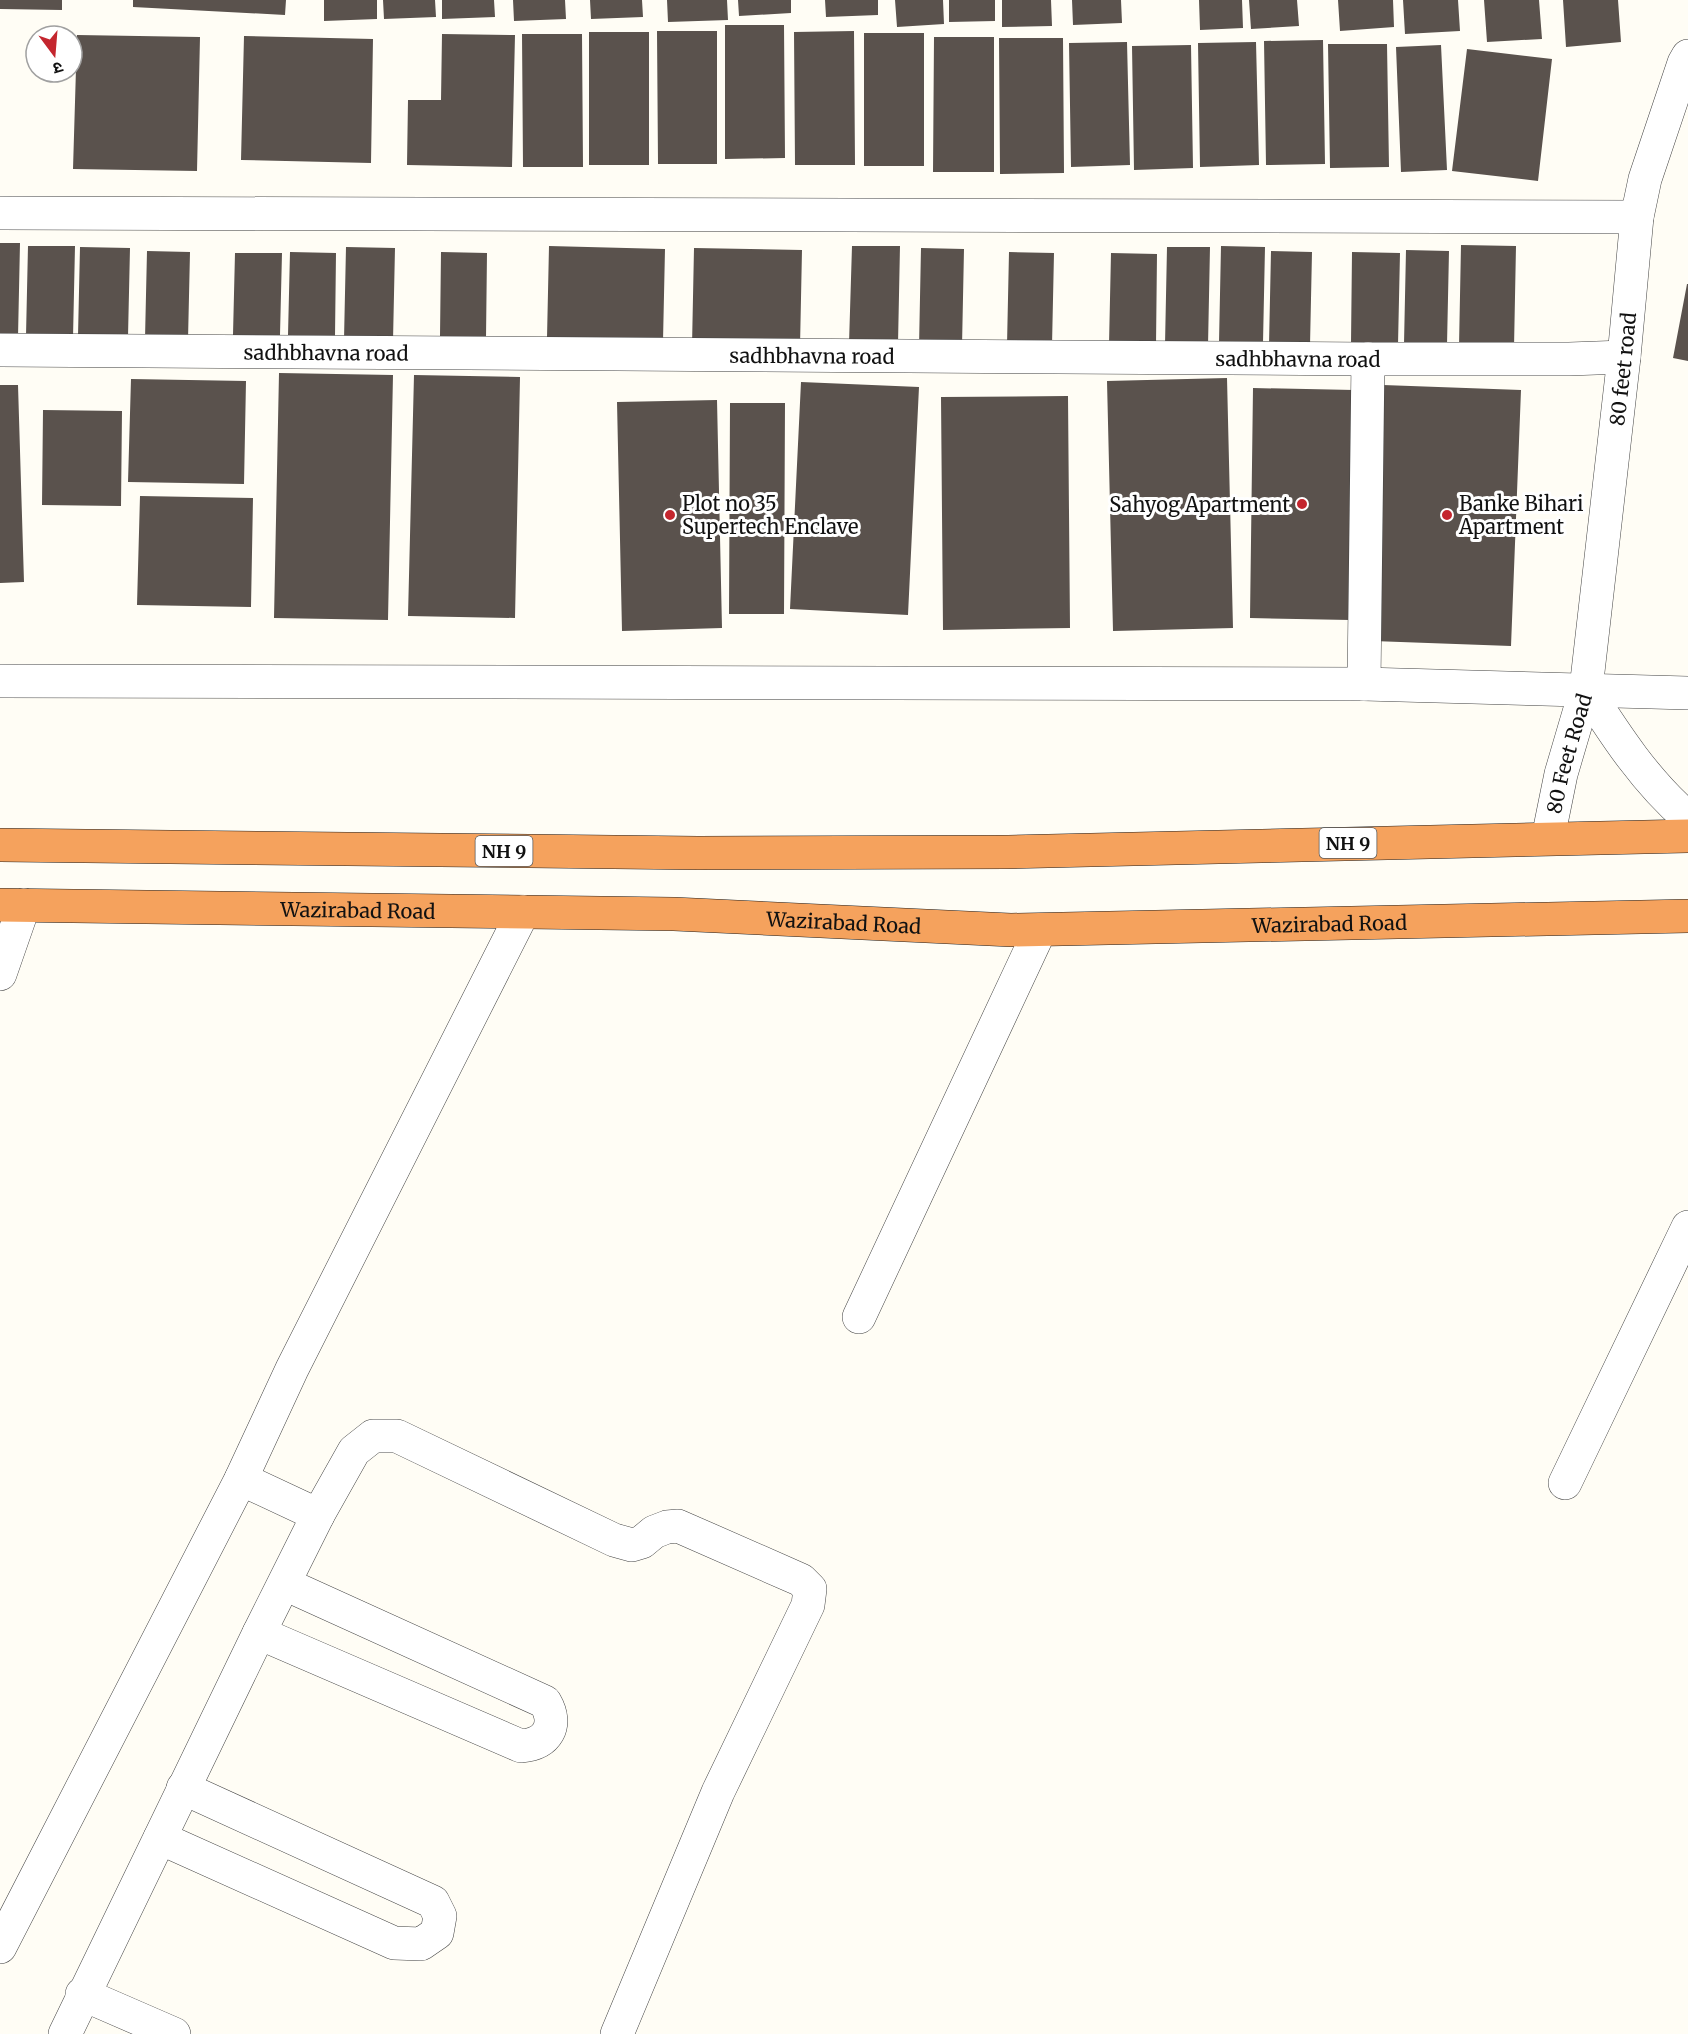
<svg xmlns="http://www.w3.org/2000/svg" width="1688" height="2034" viewBox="0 0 1688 2034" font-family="Merriweather,'Noto Sans Devanagari',serif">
	<rect width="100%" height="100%" fill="#fffdf5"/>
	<path fill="#5a524d" d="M 0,0 L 62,0 L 62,10 L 0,9 Z
		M 133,0 L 286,0 L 285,15 L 133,7 Z
		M 324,0 L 377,0 L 377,19 L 324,21 Z
		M 383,0 L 435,0 L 436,17 L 384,19 Z
		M 442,0 L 494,0 L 495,17 L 442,19 Z
		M 513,0 L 565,0 L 566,19 L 514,21 Z
		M 590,0 L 642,0 L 643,17 L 591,19 Z
		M 667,0 L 727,0 L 728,20 L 668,22 Z
		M 738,0 L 791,0 L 791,13 L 739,16 Z
		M 825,0 L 878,0 L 878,15 L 826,17 Z
		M 895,0 L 943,0 L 944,24 L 897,27 Z
		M 949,0 L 995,0 L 995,21 L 949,22 Z
		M 1002,0 L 1051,0 L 1052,26 L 1002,27 Z
		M 1072,0 L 1121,0 L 1122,23 L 1073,25 Z
		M 1199,0 L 1242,0 L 1243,28 L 1200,30 Z
		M 1249,0 L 1297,0 L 1299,26 L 1251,29 Z
		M 1338,0 L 1393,0 L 1394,27 L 1340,31 Z
		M 1403,0 L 1458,0 L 1460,31 L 1405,34 Z
		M 1484,0 L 1539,0 L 1542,39 L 1487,42 Z
		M 1563,0 L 1618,0 L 1621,42 L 1566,47 Z
		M 725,25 L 784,25 L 785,158 L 725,159 Z
		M 657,31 L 717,31 L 717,164 L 658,164 Z
		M 854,31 L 855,165 L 795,165 L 794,32 Z
		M 589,32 L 649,32 L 649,165 L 589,165 Z
		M 864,33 L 924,33 L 924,166 L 864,166 Z
		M 442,34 L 515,35 L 512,167 L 407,165 L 408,100 L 441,100 Z
		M 522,34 L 582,34 L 583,167 L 523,167 Z
		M 77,35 L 200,37 L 197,171 L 73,169 Z
		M 244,36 L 373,39 L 371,163 L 241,160 Z
		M 934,37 L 994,37 L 994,172 L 933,172 Z
		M 999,38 L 1063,38 L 1064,173 L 1000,174 Z
		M 1323,40 L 1325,164 L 1266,165 L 1264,41 Z
		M 1127,42 L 1130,165 L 1071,167 L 1069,43 Z
		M 1256,42 L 1259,165 L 1200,167 L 1198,43 Z
		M 1328,44 L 1387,44 L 1389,167 L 1330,168 Z
		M 1191,45 L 1193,168 L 1134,170 L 1132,46 Z
		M 1441,45 L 1447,170 L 1401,172 L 1396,47 Z
		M 1467,49 L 1552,59 L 1538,181 L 1452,171 Z
		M 0,243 L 20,243 L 18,337 L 0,337 Z
		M 1461,245 L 1516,246 L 1514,348 L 1459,347 Z
		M 28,246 L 75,246 L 73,338 L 26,336 Z
		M 549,246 L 665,249 L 663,341 L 547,338 Z
		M 852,246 L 900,246 L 898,344 L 849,344 Z
		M 1221,246 L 1265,247 L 1263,343 L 1219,343 Z
		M 80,247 L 130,248 L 128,337 L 78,336 Z
		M 346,247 L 395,248 L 393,341 L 344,340 Z
		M 1167,247 L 1210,247 L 1208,346 L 1165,345 Z
		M 694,248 L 802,250 L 800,347 L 692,346 Z
		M 921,248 L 964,249 L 962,347 L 919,347 Z
		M 1406,250 L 1449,251 L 1447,345 L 1404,344 Z
		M 147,251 L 190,252 L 188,340 L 145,339 Z
		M 1271,251 L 1312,252 L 1310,346 L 1269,345 Z
		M 290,252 L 336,253 L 335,336 L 288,335 Z
		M 441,252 L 487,253 L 486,338 L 440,337 Z
		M 1009,252 L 1054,253 L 1052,346 L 1007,345 Z
		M 1352,252 L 1400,253 L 1398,345 L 1351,344 Z
		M 235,253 L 282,253 L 280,335 L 233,335 Z
		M 1111,253 L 1157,254 L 1156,345 L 1109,345 Z
		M 1687,284 L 1688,284 L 1688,361 L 1673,358 Z
		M 279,373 L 393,375 L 388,620 L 274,618 Z
		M 414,375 L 520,377 L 515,618 L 408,616 Z
		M 1227,378 L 1233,628 L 1113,631 L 1107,381 Z
		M 131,379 L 246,381 L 244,484 L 128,482 Z
		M 801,382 L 919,387 L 908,615 L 790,609 Z
		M 0,385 L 18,385 L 24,582 L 0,583 Z
		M 1383,385 L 1521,390 L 1511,646 L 1373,641 Z
		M 1253,388 L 1354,390 L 1350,620 L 1250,618 Z
		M 1068,396 L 1070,628 L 943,630 L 941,397 Z
		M 717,400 L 722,628 L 622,631 L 617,402 Z
		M 730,403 L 785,403 L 784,614 L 729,614 Z
		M 43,410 L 122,411 L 121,506 L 42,505 Z
		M 140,496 L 253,498 L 251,607 L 137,605 Z"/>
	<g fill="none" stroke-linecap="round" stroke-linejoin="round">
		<defs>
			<g id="minor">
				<path d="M 0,213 L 1637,217"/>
				<path id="s1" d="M 0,350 L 1368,359 L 1569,359 L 1624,357"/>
				<path d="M 0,681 L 1364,684 L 1688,693"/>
				<path d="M 1364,684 L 1368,359"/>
				<path d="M 1586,689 C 1616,736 1646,782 1688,818"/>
				<path id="s2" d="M 1548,838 L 1561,774 L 1586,689 L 1624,357 L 1637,217 L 1645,179 L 1684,63 L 1688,56"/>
				<path d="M 0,974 L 24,905"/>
				<path d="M 859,1317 L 1040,930"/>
				<path d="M 241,1479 L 318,1515"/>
				<path d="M 1565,1483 L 1688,1227"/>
				<path d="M 259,1633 L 521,1746 C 547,1744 559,1726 545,1702 L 285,1584"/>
				<path d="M 160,1838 L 394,1943 L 421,1944 L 437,1933 L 440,1916 L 433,1902 L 183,1788"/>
				<path d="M 0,1947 L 241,1479 L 292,1369 L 523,912"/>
				<path d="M 82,1994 L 174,2034"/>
				<path d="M 65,2034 L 259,1633 L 318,1515 L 354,1451 L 373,1436 L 397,1436 L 614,1540 L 632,1545 L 642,1542 L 654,1532 L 667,1527 L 678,1526 L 801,1580 L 810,1589 L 808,1605 L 718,1792 L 617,2034"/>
			</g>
			<g id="highway">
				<path d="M 0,845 L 698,853 L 1008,852 L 1688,836"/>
				<path id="s3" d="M 0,905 L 674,914 L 1011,930 L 1688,916"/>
			</g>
		</defs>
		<use href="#minor" stroke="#444" stroke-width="34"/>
		<use href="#highway" stroke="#222" stroke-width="34"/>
		<use href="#minor" stroke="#fff" stroke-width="33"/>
		<use href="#highway" stroke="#f5a25d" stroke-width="33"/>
	</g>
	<g fill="#c4262e" stroke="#fff" stroke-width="2">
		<circle cx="1302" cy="504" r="6"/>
		<circle cx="670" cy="515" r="6"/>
		<circle cx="1447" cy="515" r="6"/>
	</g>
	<g text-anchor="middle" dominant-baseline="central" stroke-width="6" stroke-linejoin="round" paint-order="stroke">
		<g fill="#fff" stroke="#585858" stroke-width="1.5">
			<rect x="1319.5" y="828" width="57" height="30" rx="4.5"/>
			<rect x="475.5" y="836" width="57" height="30" rx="4.5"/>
		</g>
		<g font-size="18" font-weight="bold" fill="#111">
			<text x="1348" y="843">NH 9</text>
			<text x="504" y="851">NH 9</text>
		</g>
		<g font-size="20" fill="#111" stroke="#fff">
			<text stroke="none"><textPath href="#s1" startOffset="326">sadhbhavna road</textPath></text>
			<text stroke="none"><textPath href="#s1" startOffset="812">sadhbhavna road</textPath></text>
			<text stroke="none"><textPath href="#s1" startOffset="1298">sadhbhavna road</textPath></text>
			<text stroke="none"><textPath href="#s2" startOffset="476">80 feet road</textPath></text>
			<text stroke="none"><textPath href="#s2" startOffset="87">80 Feet Road</textPath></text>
			<text stroke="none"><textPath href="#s3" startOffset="358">Wazirabad Road</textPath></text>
			<text stroke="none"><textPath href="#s3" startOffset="844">Wazirabad Road</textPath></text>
			<text stroke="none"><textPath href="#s3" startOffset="1330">Wazirabad Road</textPath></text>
		</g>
		<g font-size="20" fill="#111" stroke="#fff" text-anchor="start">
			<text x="682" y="503">Plot no 35<tspan x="682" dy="23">Supertech Enclave</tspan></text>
			<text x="1459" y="503">Banke Bihari<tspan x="1459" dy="23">Apartment</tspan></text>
			<text x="1290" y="504" text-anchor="end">Sahyog Apartment</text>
		</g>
	</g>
	<g transform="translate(54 54) rotate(164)"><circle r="28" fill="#ffffff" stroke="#a0a0a0" stroke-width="1.5"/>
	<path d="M0-4.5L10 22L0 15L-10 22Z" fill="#c4262e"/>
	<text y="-9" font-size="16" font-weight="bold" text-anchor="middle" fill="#111111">उ</text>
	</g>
</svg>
